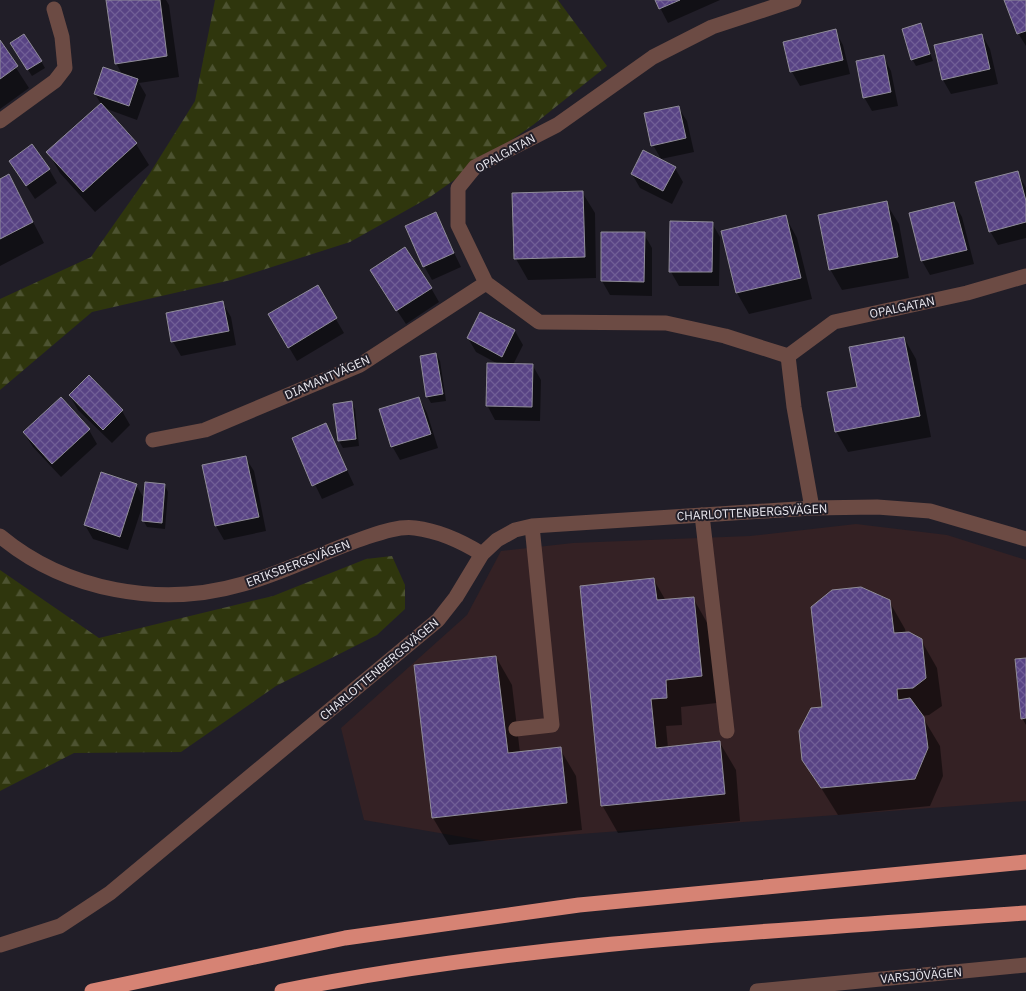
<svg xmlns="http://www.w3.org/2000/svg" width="1026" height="991" viewBox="0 0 1026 991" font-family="'IBM Plex Sans',sans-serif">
	<defs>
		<pattern id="forest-firs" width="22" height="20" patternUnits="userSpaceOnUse" patternTransform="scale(1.25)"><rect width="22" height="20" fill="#2f360d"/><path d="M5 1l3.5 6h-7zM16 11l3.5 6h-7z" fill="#4d5331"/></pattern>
		<pattern id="building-cross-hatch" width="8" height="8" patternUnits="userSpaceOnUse" patternTransform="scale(1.25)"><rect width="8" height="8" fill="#584384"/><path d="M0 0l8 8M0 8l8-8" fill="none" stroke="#705e96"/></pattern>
	</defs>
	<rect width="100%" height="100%" fill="#211e28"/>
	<path fill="#342124" d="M 856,524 L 947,535 L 1026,560 L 1026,801 L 486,841 L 364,820 L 341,728 L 467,615 L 501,551 L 573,543 L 750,536 Z"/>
	<path fill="url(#forest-firs)" d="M 215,0 L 558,0 L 607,66 L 533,125 L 430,197 L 350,242 L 231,280 L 92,312 L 0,390 L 0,299 L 91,257 L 150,173 L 195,101 Z
		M 392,556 L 405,585 L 405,609 L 377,635 L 276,686 L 181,752 L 74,753 L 0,791 L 0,570 L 99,638 L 273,596 L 366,559 Z"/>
	<path fill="#0007" d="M 107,0 L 166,0 L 169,5 L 179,77 L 139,83 L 146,95 L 137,120 L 104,108 L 136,144 L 149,165 L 95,212 L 60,173 L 48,152 L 101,104 L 95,94 L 123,76 L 116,63 Z
		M 656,0 L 720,0 L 668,23 Z
		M 1006,0 L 1026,0 L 1026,46 L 1018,33 Z
		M 920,25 L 933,61 L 916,66 L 912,59 Z
		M 835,31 L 843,45 L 850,74 L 800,86 L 792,72 L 785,43 Z
		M 982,35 L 990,49 L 998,84 L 951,94 L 943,80 L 935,46 Z
		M 0,43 L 29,88 L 0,109 Z
		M 15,50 L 41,61 L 45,68 L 32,76 Z
		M 883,56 L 891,71 L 898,106 L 872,111 L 864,97 Z
		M 678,107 L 687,121 L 694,152 L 661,159 L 653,145 Z
		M 10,161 L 49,169 L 57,183 L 35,199 Z
		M 675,168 L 683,182 L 672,204 L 640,188 L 632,174 Z
		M 1017,172 L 1026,188 L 1026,238 L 998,245 L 990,231 Z
		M 0,180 L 20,197 L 44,243 L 0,266 Z
		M 582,192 L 595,213 L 596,278 L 528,280 L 516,259 Z
		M 886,203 L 899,224 L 909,278 L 842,290 L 830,269 Z
		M 954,203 L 962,217 L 974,264 L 930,275 L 922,261 L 911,214 Z
		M 435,214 L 461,267 L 432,280 L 424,266 Z
		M 785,216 L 797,238 L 812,299 L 749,314 L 737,293 Z
		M 712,223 L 720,237 L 719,286 L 679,286 L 671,272 Z
		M 644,234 L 652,248 L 652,296 L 610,295 L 602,281 Z
		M 380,285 L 431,288 L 439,302 L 406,324 Z
		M 317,287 L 344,333 L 297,361 L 270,315 Z
		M 222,302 L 231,317 L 236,345 L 181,356 L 173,342 L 167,314 Z
		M 481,313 L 515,331 L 523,345 L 513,365 L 533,366 L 541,380 L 540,421 L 495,420 L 487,405 L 500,365 L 476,352 L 468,338 Z
		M 904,338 L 916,359 L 931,437 L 848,452 L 836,431 L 859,388 Z
		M 436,354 L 440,361 L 446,401 L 431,403 L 427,396 Z
		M 70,396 L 122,411 L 130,425 L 112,443 L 78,410 Z
		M 419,398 L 427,413 L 438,448 L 400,460 L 392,446 Z
		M 351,403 L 355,409 L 359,446 L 343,448 L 339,441 L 334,405 Z
		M 326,425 L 354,485 L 322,499 L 293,439 Z
		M 89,430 L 97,444 L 61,477 L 33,447 L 24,433 Z
		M 245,457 L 254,471 L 266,531 L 224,540 L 216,526 Z
		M 136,485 L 145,500 L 165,485 L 168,492 L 165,529 L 147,527 L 143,520 L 144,501 L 128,550 L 93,539 L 85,525 Z
		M 654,580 L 666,601 L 693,598 L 709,626 L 717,703 L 681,707 L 682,725 L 666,726 L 668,748 L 720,743 L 736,770 L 740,821 L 618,833 L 602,805 Z
		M 889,601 L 905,629 L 906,634 L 921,640 L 937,668 L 942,706 L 929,715 L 922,716 L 940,746 L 943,776 L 930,806 L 838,815 L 803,759 L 823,708 Z
		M 496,657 L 512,685 L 520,753 L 560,749 L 576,776 L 582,830 L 449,845 L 433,818 Z
		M 1026,659 L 1026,725 L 1022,718 Z"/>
	<path fill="url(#building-cross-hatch)" stroke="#908d99" d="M 106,0 L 160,0 L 167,56 L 115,64 Z
		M 655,0 L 680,0 L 659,9 Z
		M 1004,0 L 1026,0 L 1026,31 L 1017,34 Z
		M 921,23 L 930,54 L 911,60 L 902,29 Z
		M 836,29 L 843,60 L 790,72 L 783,42 Z
		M 24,34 L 42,61 L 27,70 L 10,43 Z
		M 982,34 L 990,69 L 942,80 L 934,45 Z
		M 0,40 L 18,66 L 0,79 Z
		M 884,55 L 891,92 L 863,98 L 856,61 Z
		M 103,67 L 138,79 L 129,106 L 94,94 Z
		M 101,103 L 137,143 L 83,192 L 46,152 Z
		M 679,106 L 686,138 L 651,146 L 644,113 Z
		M 32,144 L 50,169 L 26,186 L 9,161 Z
		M 643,150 L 676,167 L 663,191 L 631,174 Z
		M 1018,171 L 1026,201 L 1026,222 L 989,232 L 975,182 Z
		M 9,174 L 33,222 L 0,239 L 0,179 Z
		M 583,191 L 585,257 L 514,259 L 512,193 Z
		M 887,201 L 898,257 L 829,270 L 818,215 Z
		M 954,202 L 967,250 L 921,261 L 909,213 Z
		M 436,212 L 454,253 L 423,267 L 405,226 Z
		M 786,215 L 801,278 L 736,293 L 721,231 Z
		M 670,221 L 713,222 L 712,272 L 669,272 Z
		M 601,232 L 645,232 L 644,282 L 601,281 Z
		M 405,247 L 432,288 L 396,311 L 370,270 Z
		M 318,285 L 337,318 L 288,348 L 268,314 Z
		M 223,301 L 229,331 L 171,342 L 166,313 Z
		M 480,312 L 515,330 L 502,357 L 467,338 Z
		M 904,337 L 920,416 L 835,432 L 827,392 L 857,387 L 849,347 Z
		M 436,353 L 443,394 L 426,397 L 420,356 Z
		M 487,363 L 533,364 L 532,407 L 486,406 Z
		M 89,375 L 123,410 L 103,430 L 69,395 Z
		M 61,397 L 90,429 L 52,464 L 23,432 Z
		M 419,397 L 431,434 L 391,447 L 379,409 Z
		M 352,401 L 356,439 L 338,441 L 333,404 Z
		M 326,423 L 347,470 L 312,486 L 292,438 Z
		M 246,456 L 259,517 L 215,526 L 202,465 Z
		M 101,472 L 137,484 L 120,537 L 84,525 Z
		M 145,482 L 165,484 L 162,523 L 142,521 Z
		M 654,578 L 657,600 L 694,597 L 702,676 L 666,680 L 667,698 L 651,699 L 656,748 L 720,741 L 725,794 L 601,806 L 580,586 Z
		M 861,587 L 890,600 L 894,633 L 909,632 L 922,639 L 926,678 L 913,688 L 897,689 L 898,700 L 910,698 L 924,717 L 928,748 L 915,779 L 821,788 L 802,760 L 799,731 L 811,708 L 822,707 L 811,607 L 832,590 Z
		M 496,656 L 508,753 L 561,747 L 567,803 L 432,818 L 414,665 Z
		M 1026,658 L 1026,718 L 1021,719 L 1015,659 Z"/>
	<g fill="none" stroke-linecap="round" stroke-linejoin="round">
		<path stroke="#6c4b44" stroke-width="15" d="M 0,121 L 55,81 L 65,68 L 62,37 L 54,9
			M 788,356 L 725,336 L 666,323 L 539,322 L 486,283 L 458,225 L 458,188 L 475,167 L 557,125 L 653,57 L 712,27 L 794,0
			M 788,356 L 834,322 L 967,293 L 1026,276
			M 788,356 L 794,407 L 812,508
			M 153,440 L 205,430 L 360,365 L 486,283
			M 702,515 L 727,731
			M 0,536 C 66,591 161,608 243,584 C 286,572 325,551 367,537 C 382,532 400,526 415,528 C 440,531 461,541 482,554
			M 516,729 L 552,725 L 532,526
			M 0,945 L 60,926 L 110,893 L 438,620 L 456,597 L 482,554 L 497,540 L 515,530 L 532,526 L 812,508 L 877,507 L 930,511 L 1026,539
			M 757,991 L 1026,965"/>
		<path stroke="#d68374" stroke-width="15" d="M 92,991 L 345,938 L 579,905 L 1026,862
			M 282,991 C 527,942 778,931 1026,913"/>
	</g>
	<g text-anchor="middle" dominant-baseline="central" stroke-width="4" stroke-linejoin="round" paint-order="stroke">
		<g font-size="12" fill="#ebe9f0" stroke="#211e28">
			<text transform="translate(505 153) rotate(-29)">OPALGATAN</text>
			<text transform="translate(902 307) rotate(-12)">OPALGATAN</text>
			<text transform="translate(327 377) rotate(-24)">DIAMANTVÄGEN</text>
			<text transform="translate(752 512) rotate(-3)">CHARLOTTENBERGSVÄGEN</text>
			<text transform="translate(298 563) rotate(-21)">ERIKSBERGSVÄGEN</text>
			<text transform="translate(379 669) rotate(-40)">CHARLOTTENBERGSVÄGEN</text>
			<text transform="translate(921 975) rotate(-5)">VARSJÖVÄGEN</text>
		</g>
	</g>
</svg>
